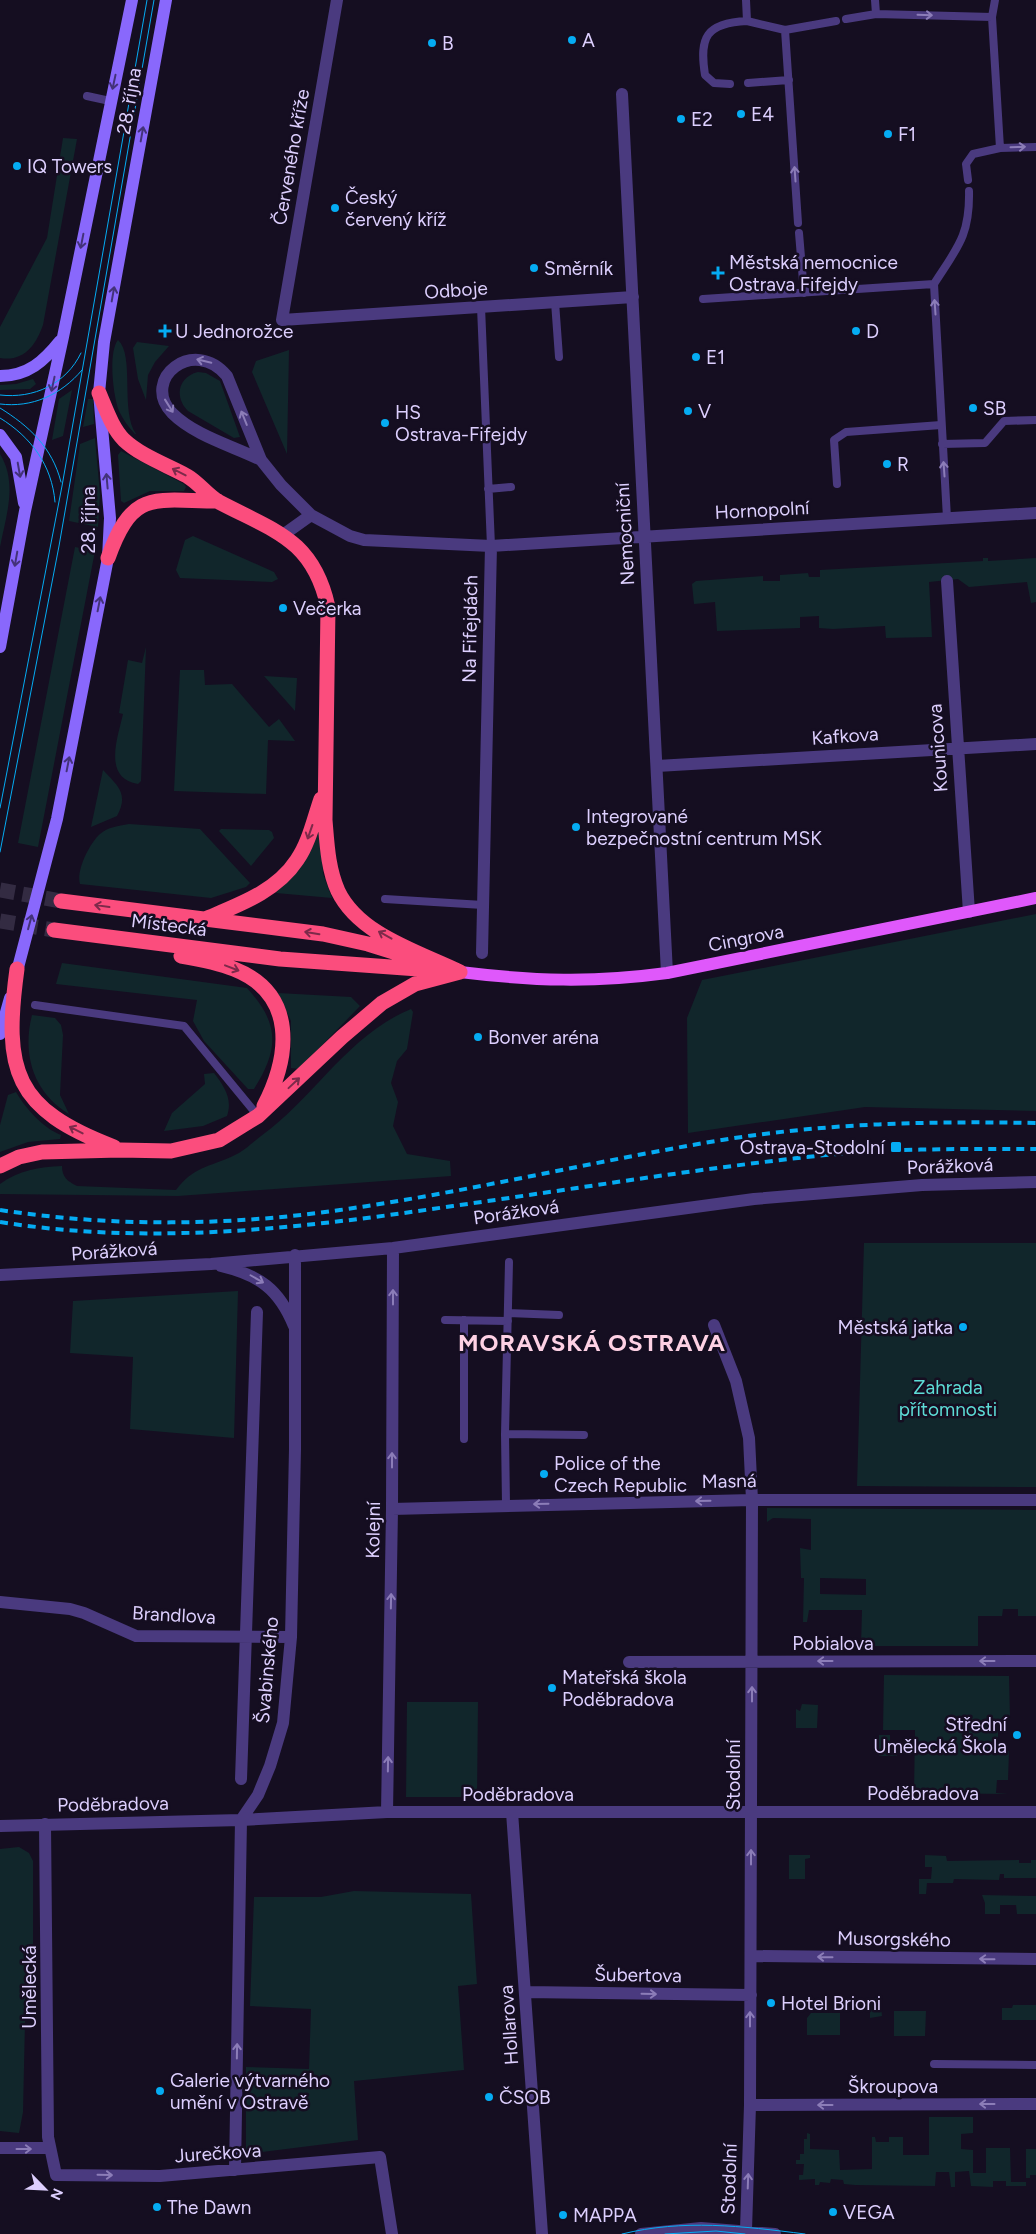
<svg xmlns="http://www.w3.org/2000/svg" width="1036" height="2234" viewBox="0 0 1036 2234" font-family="Figtree,sans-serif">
	<rect width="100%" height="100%" fill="#150e21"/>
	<path fill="#11262b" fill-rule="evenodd" d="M 63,138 L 77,139 L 43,325 C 36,345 24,362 0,358 L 0,327 L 47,238 Z
		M 118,340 C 135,355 120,411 136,434 L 135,434 C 128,427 123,419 119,411 C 113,396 108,352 118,340 Z
		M 137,342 L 169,346 L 155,362 L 148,375 L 146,400 L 138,379 L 133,348 Z
		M 289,350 L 287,454 L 252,372 L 256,361 Z
		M 198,372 L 206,373 L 220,381 L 240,437 L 234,438 L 188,411 C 174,397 178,377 198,372 Z
		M 33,379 L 36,384 L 30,389 L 0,390 L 0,385 L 16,384 Z
		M 72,390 L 63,436 L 52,440 L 59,399 Z
		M 88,399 L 93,399 L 94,424 L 83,427 Z
		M 95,438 L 100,494 L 98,527 L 69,521 L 80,444 Z
		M 121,451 L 184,484 L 186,487 L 184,491 L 150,491 L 124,503 L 121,501 L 118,455 Z
		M 0,454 C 18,483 6,516 0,547 Z
		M 193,536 L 274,572 L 278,579 L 272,582 L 180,578 L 176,570 L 185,540 Z
		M 75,547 L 95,551 L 38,847 L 18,843 Z
		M 983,558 L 988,558 L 988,561 L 1036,558 L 1036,602 L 1031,603 L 1027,582 L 969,587 L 958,579 L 929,582 L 932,637 L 886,638 L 885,626 L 833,629 L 819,628 L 819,616 L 800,617 L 800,628 L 717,631 L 715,602 L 694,604 L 692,584 L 696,581 L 763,576 L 763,581 L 780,581 L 780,575 L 808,573 L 809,577 L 820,577 L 820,570 L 983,561 Z
		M 146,647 L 141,781 L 138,784 C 102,778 118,737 123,714 L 119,713 L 128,660 L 142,663 Z
		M 180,670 L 204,670 L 205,685 L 232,684 L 269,727 L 279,719 L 295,741 L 268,740 L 266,794 L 174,791 Z
		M 264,676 L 297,678 L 295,711 Z
		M 103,770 C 118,786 129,794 117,816 L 91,827 Z
		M 129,824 L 200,829 L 250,883 L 246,887 L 211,898 L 80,884 C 76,871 89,844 100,834 C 108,827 118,826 129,824 Z
		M 221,829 L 269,830 L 272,832 L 274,838 L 251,866 L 219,831 Z
		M 320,829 L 323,874 L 332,898 L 276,893 Z
		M 1036,914 L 1036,1111 L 865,1107 L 688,1133 L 687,1018 L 702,980 Z
		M 62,963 L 247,988 C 280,1024 279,1049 254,1089 L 248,1089 L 204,1041 L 193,1021 L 197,1000 L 56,984 Z
		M 278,993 L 351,997 L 360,1006 L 299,1069 L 291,1068 L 291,1021 Z
		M 411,1009 L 413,1012 L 407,1049 L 397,1061 L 391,1083 L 398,1102 L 393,1126 L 407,1154 L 450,1161 L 451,1176 L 178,1196 L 0,1194 L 0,1184 C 19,1170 39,1167 62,1166 C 62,1177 67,1181 77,1186 L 176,1190 C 193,1167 209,1167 233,1156 C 243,1152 252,1143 261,1136 C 314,1098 349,1034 411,1009 Z
		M 32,1015 L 55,1018 L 61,1025 L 63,1035 L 60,1095 L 69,1114 C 33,1092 22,1054 32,1015 Z
		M 214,1073 C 224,1086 233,1099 227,1116 L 203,1126 L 164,1131 L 172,1113 L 205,1084 L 204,1074 Z
		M 16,1092 C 26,1109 43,1128 61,1135 L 60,1139 L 28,1142 L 0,1152 L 0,1125 L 8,1095 Z
		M 864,1243 L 1036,1243 L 1036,1487 L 857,1486 Z
		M 238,1291 L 234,1438 L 130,1429 L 133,1357 L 70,1353 L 73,1301 Z
		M 767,1508 L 1036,1510 L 1036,1616 L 1018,1616 L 1018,1609 L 1003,1609 L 1002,1616 L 978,1616 L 978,1646 L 861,1646 L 862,1610 L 809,1610 L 807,1622 L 803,1622 L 804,1578 L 801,1578 L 800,1548 L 811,1550 L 811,1519 L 773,1518 L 767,1522 ZM 820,1578 L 866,1579 L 866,1595 L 820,1594 Z
		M 884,1675 L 1009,1676 L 1010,1719 L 998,1720 L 998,1750 L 1009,1751 L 1008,1780 L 997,1780 L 996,1793 L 1008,1794 L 914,1793 L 915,1730 L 883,1730 Z
		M 407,1702 L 478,1702 L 477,1797 L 406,1797 Z
		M 802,1704 L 818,1705 L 817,1728 L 796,1728 L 796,1709 L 800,1711 Z
		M 879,1735 L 890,1735 L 890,1752 L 897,1752 L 897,1756 L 879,1756 Z
		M 19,1847 L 29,1853 L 33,1861 L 33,1966 L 26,1976 L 23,2112 L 19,2133 L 0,2131 L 0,1849 Z
		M 789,1855 L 810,1855 L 810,1858 L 805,1859 L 805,1879 L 789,1879 Z
		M 925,1855 L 946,1856 L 947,1861 L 1019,1860 L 1019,1863 L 1031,1863 L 1031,1860 L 1036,1860 L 1036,1878 L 1004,1878 L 1004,1874 L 1000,1874 L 999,1880 L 954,1879 L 953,1883 L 927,1883 L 926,1894 L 919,1894 L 919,1879 L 931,1879 L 932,1867 L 925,1867 Z
		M 354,1891 L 471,1894 L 477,1984 L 458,1986 L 464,2070 L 354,2081 L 358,2140 L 246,2154 L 246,2067 L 309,2069 L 311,2009 L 250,2006 L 254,1897 L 321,1897 Z
		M 982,1895 L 1036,1896 L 1036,1914 L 1017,1914 L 1016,1905 L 1000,1905 L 1000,1914 L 985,1914 L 985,1903 Z
		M 870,1998 L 880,1998 L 882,2016 L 870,2018 Z
		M 1013,2005 L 1036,2005 L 1036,2020 L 1002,2020 L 1002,2008 L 1012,2008 Z
		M 894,2011 L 926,2011 L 925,2036 L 894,2036 Z
		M 811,2013 L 840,2013 L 840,2035 L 807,2035 L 807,2018 Z
		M 929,2117 L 973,2117 L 973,2133 L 961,2134 L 961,2149 L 973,2150 L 973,2173 L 986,2173 L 986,2148 L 1010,2148 L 1011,2182 L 1026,2182 L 1026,2186 L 1006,2186 L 1006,2181 L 993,2181 L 993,2187 L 971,2186 L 969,2171 L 955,2172 L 955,2187 L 951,2187 L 949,2172 L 936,2172 L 935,2186 L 855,2185 L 844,2184 L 843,2180 L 831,2179 L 830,2183 L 820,2182 L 819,2185 L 815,2185 L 815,2179 L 799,2180 L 799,2175 L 803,2175 L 804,2164 L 796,2164 L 796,2160 L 800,2160 L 800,2154 L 804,2154 L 804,2139 L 807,2139 L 807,2133 L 810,2134 L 810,2149 L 839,2150 L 840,2170 L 872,2169 L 872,2137 L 875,2137 L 876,2142 L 889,2142 L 889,2137 L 903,2137 L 903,2155 L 929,2155 Z
		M 1026,2149 L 1036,2149 L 1036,2175 L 1030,2175 L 1030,2178 L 1026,2178 Z"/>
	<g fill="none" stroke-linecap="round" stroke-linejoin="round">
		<path stroke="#332b42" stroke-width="15" stroke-dasharray="15 8" stroke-linecap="butt" d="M 0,890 L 61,901
			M 0,921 L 54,930"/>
		<path stroke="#4a3a7f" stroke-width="8" d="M 746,0 L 747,21 L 785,30 L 836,21
			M 875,0 L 876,14
			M 995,0 L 992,17 L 1000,148
			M 846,19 L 876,14 L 992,17
			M 785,30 L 798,223
			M 748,83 L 789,80
			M 730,84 L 714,83 L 705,75 C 699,37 706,23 747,21
			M 87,96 L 110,101
			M 968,180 L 966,164 L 973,154 L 1000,148 L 1036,147
			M 799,233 L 804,293
			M 703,299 L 934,284
			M 555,302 L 559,357
			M 481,307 L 491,546
			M 942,444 L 985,443 L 1004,421 L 1036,420
			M 837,484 L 834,440 L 846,432 L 941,425
			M 488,489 L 511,487
			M 947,518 L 934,284 C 957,248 970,236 969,191
			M 385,899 L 483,905
			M 35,1005 L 184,1026 L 258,1116
			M 508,1313 L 559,1315
			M 445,1320 L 508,1321
			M 505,1434 L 509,1262
			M 464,1439 L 464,1320
			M 506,1505 L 505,1434 L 584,1435
			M 934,2064 L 1036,2065"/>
		<path stroke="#4a3a7f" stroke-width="12" d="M 337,0 L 282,320 L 633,297
			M 622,94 L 667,973
			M 261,460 C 233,446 195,436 172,413 C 140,379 194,336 227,376 L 261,460 L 281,485 L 311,515 L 350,536 L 364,540 L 491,546 L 1036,513
			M 283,535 L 311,515
			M 947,581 L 969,912
			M 657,766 L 1036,744
			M 482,953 L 491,546
			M 221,1266 C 259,1275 279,1289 294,1326
			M 0,1275 L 211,1264 L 393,1248 L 754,1199 L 922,1185 L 1036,1182
			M 714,1325 L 736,1381 L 749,1438 L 752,1500 L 750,2105 L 746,2230
			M 392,1509 L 752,1500 L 1036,1500
			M 0,1602 L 70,1609 L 84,1613 L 136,1636 L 291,1637
			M 629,1662 L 1036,1661
			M 241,1779 L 257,1312
			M 387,1812 L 392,1509 L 393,1248
			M 512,1812 L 542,2234
			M 45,1824 L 48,2137 L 56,2175 L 160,2176 L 380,2157 L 392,2234
			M 0,1826 L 241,1820 L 387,1812 L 1036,1812
			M 751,1956 L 1036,1959
			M 525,1992 L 751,1995
			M 750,2105 L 1036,2104
			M 0,2148 L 49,2148
			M 235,2170 L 241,1820 L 258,1795 L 270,1766 L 283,1723 L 291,1637 L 295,1449 L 295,1255
			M 641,2234 L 701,2228 L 775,2234"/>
		<path stroke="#8968fc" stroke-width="12" d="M 0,376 C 28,376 44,361 60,341
			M 0,435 L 16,457 L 24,503
			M 0,647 L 25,511 L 63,337 L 132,0
			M 15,979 L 57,819 L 108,558 L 110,518 L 99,393 L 104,342 L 166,0
			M 0,1034 L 10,998"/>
		<path stroke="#df58fb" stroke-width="12" d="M 460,972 C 534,981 593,983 667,973 L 1036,898"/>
		<path stroke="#fb4d7d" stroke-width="15" d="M 99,393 C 106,409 112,428 124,440 C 141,456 167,465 187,476 C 199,483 207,495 219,502 C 274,531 313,539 328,607 L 325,820 C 327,844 328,869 338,891 C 359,935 419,952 460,972
			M 108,558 C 133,488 154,501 218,501
			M 61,901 L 323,934 L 368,944 L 413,958
			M 205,919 C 238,905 276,892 297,860 C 309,843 314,819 321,799
			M 54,930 L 280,959 L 446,971
			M 181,956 C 199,959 217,962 234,969 C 297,994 290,1056 264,1106
			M 17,969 C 3,1071 14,1109 114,1147
			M 0,1166 L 19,1157 L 42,1152 L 120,1150 L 171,1151 L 219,1140 L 258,1116 L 342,1037 L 382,1003 L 415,984 L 460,972"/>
		<path stroke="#05acf3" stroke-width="1" d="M 0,395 C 34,399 66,384 81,353
			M 0,404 C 32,408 61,395 82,370
			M 0,408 C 29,426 52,447 61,482
			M 0,418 C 31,437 52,465 55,502
			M 0,808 L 62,486 L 147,0
			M 0,852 L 59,546 L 154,0
			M 622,2234 C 683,2219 742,2226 805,2234
			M 665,2234 L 716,2231 L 745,2234"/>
		<path stroke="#05acf3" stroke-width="4" stroke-dasharray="8 6" stroke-linecap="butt" d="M 0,1210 C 111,1227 229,1226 340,1210 C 468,1192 594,1161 722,1140 C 827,1123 930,1121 1036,1123
			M 0,1222 C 152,1246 303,1228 453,1206 C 574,1189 695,1169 816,1156 C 889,1148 963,1149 1036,1149"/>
	</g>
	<defs><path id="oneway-shaft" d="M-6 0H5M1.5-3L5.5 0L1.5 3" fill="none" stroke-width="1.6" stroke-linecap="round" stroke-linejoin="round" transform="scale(1.25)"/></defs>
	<g stroke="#8c7db8">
		<use href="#oneway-shaft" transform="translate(925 15) rotate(2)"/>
		<use href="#oneway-shaft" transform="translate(1018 147) rotate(-2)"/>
		<use href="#oneway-shaft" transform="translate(795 174) rotate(-94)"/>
		<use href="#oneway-shaft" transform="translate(935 307) rotate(-94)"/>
		<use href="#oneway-shaft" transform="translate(204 361) rotate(-167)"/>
		<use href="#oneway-shaft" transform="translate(169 406) rotate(58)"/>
		<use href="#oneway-shaft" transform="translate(244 418) rotate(-112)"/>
		<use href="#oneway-shaft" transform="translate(944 469) rotate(-94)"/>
		<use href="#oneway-shaft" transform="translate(257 1279) rotate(30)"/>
		<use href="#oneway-shaft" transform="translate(393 1297) rotate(-90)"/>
		<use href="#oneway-shaft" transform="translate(392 1460) rotate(-90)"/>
		<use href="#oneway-shaft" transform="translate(703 1501) rotate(179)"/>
		<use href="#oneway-shaft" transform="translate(541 1504) rotate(179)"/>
		<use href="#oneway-shaft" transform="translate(391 1601) rotate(-89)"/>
		<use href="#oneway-shaft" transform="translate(825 1661) rotate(-180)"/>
		<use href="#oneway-shaft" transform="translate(987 1661) rotate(-180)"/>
		<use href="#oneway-shaft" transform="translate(752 1694) rotate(-90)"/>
		<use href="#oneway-shaft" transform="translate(388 1764) rotate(-89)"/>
		<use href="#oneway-shaft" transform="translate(751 1857) rotate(-90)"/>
		<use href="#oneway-shaft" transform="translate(825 1957) rotate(-179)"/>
		<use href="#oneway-shaft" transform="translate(987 1959) rotate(-179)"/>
		<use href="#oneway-shaft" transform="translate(649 1994) rotate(1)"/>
		<use href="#oneway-shaft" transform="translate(750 2019) rotate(-90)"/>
		<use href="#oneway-shaft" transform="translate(237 2051) rotate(-89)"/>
		<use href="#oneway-shaft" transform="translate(987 2104) rotate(180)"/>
		<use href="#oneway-shaft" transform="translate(825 2105) rotate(180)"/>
		<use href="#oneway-shaft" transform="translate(24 2149)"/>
		<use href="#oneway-shaft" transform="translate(105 2175) rotate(1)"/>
		<use href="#oneway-shaft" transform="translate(748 2181) rotate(-88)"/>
	</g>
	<g stroke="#433279">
		<use href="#oneway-shaft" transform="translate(114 82) rotate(102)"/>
		<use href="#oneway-shaft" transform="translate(142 134) rotate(-80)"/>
		<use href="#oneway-shaft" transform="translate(82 241) rotate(101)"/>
		<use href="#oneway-shaft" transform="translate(113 294) rotate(-80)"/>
		<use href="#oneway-shaft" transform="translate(53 384) rotate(102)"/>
		<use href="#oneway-shaft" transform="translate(19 470) rotate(80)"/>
		<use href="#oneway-shaft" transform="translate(107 481) rotate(-95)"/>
		<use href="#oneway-shaft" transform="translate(16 559) rotate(100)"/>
		<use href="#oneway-shaft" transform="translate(99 604) rotate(-79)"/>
		<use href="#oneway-shaft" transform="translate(68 764) rotate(-79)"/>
		<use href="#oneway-shaft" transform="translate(30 922) rotate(-75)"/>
	</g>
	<g stroke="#7c2a4a">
		<use href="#oneway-shaft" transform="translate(179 472) rotate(-153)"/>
		<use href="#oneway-shaft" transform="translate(310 832) rotate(109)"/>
		<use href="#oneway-shaft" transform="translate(102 906) rotate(-172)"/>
		<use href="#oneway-shaft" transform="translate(312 933) rotate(-171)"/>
		<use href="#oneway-shaft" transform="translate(385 935) rotate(-151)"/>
		<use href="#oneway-shaft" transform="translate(232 968) rotate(21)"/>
		<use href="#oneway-shaft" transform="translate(294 1083) rotate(-43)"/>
		<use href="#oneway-shaft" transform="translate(76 1130) rotate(-153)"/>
	</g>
	<g fill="#05acf3" stroke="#150e21" stroke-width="2">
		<circle cx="572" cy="40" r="5"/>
		<circle cx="432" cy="43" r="5"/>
		<circle cx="741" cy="114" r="5"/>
		<circle cx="681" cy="119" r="5"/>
		<circle cx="888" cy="134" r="5"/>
		<circle cx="17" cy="166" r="5"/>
		<circle cx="335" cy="208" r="5"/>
		<circle cx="534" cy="268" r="5"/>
		<path d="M715.5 265.5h5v5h5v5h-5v5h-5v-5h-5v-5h5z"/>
		<path d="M162.5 323.5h5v5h5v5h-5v5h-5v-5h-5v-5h5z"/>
		<circle cx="856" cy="331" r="5"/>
		<circle cx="696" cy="357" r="5"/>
		<circle cx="973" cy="408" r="5"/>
		<circle cx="688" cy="411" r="5"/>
		<circle cx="385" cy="423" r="5"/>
		<circle cx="887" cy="464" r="5"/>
		<circle cx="283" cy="608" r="5"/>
		<circle cx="576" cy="827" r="5"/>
		<circle cx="478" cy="1037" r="5"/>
		<rect x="890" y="1141" width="12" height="12" rx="2.5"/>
		<circle cx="963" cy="1327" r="5"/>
		<circle cx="544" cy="1474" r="5"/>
		<circle cx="552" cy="1688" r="5"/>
		<circle cx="1017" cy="1735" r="5"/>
		<circle cx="771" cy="2003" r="5"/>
		<circle cx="160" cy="2091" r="5"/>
		<circle cx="489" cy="2097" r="5"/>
		<circle cx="157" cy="2207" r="5"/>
		<circle cx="833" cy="2212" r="5"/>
		<circle cx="563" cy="2215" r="5"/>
	</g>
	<g text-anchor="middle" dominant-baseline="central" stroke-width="5" stroke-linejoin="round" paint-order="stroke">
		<g font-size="19" fill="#ddcffe" stroke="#150e21" text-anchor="start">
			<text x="582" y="40">A</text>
			<text x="442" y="43">B</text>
			<text x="751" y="114">E4</text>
			<text x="691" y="119">E2</text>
			<text x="898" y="134">F1</text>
			<text x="27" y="166">IQ Towers</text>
			<text x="345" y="197">Český<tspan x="345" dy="22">červený kříž</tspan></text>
			<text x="729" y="262">Městská nemocnice<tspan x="729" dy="22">Ostrava Fifejdy</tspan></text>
			<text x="544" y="268">Směrník</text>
			<text x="175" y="331">U Jednorožce</text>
			<text x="866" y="331">D</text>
			<text x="706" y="357">E1</text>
			<text x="983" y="408">SB</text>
			<text x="698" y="411">V</text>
			<text x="395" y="412">HS<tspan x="395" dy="22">Ostrava-Fifejdy</tspan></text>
			<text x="897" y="464">R</text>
			<text x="293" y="608">Večerka</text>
			<text x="586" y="816">Integrované<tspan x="586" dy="22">bezpečnostní centrum MSK</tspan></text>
			<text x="488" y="1037">Bonver aréna</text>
			<text x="885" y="1147" text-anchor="end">Ostrava-Stodolní</text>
			<text x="953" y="1327" text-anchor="end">Městská jatka</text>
			<text x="554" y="1463">Police of the<tspan x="554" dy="22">Czech Republic</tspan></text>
			<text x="562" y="1677">Mateřská škola<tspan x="562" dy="22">Poděbradova</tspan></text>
			<text x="1007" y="1724" text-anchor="end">Střední<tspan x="1007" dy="22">Umělecká Škola</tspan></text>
			<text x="781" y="2003">Hotel Brioni</text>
			<text x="170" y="2080">Galerie výtvarného<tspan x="170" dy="22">umění v Ostravě</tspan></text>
			<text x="499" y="2097">ČSOB</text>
			<text x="167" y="2207">The Dawn</text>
			<text x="843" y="2212">VEGA</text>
			<text x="573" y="2215">MAPPA</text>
		</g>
		<g font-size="19" fill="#ddcffe" stroke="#150e21">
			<text transform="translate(129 101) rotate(-80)">28. října</text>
			<text transform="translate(291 157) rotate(-80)">Červeného kříže</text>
			<text transform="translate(456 290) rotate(-4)">Odboje</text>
			<text transform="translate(762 510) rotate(-3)">Hornopolní</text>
			<text transform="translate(88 520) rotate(-90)">28. října</text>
			<text transform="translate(625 534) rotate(-93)">Nemocniční</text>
			<text transform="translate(470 629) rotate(-89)">Na Fifejdách</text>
			<text transform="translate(845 736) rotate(-4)">Kafkova</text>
			<text transform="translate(938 748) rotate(-94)">Kounicova</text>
			<text transform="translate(169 925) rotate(7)">Místecká</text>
			<text transform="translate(746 938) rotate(-11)">Cingrova</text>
			<text transform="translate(950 1166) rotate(-2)">Porážková</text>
			<text transform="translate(516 1212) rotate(-8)">Porážková</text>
			<text transform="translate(114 1251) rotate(-4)">Porážková</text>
			<text transform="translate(729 1481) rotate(-1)">Masná</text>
			<text transform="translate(373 1530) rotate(-89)">Kolejní</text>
			<text transform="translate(174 1615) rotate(3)">Brandlova</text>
			<text x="833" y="1643">Pobialova</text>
			<text transform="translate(267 1670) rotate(-85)">Švabinského</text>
			<text transform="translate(733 1775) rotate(-90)">Stodolní</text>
			<text x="923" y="1793">Poděbradova</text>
			<text x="518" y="1794">Poděbradova</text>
			<text transform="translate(113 1804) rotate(-1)">Poděbradova</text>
			<text transform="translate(894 1939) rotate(1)">Musorgského</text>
			<text transform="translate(638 1975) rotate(1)">Šubertova</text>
			<text transform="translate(29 1987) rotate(-90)">Umělecká</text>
			<text transform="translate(509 2025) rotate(-94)">Hollarova</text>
			<text x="893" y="2086">Škroupova</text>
			<text transform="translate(218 2153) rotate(-4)">Jurečkova</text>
			<text transform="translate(729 2179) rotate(-88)">Stodolní</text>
		</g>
		<g font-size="19" fill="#5ddcd6" stroke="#150e21">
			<text x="948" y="1387">Zahrada<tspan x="948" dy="22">přítomnosti</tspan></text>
		</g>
		<g font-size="24" font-weight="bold" letter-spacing="1" fill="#fed1e4" stroke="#150e21">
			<text x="592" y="1342">MORAVSKÁ OSTRAVA</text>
		</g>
	</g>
	<g transform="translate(45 2189) rotate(114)" stroke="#150e21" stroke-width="4" paint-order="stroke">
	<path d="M0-4L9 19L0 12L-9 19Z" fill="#ddcffe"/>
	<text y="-8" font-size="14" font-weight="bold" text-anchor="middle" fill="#ddcffe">N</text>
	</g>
</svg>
